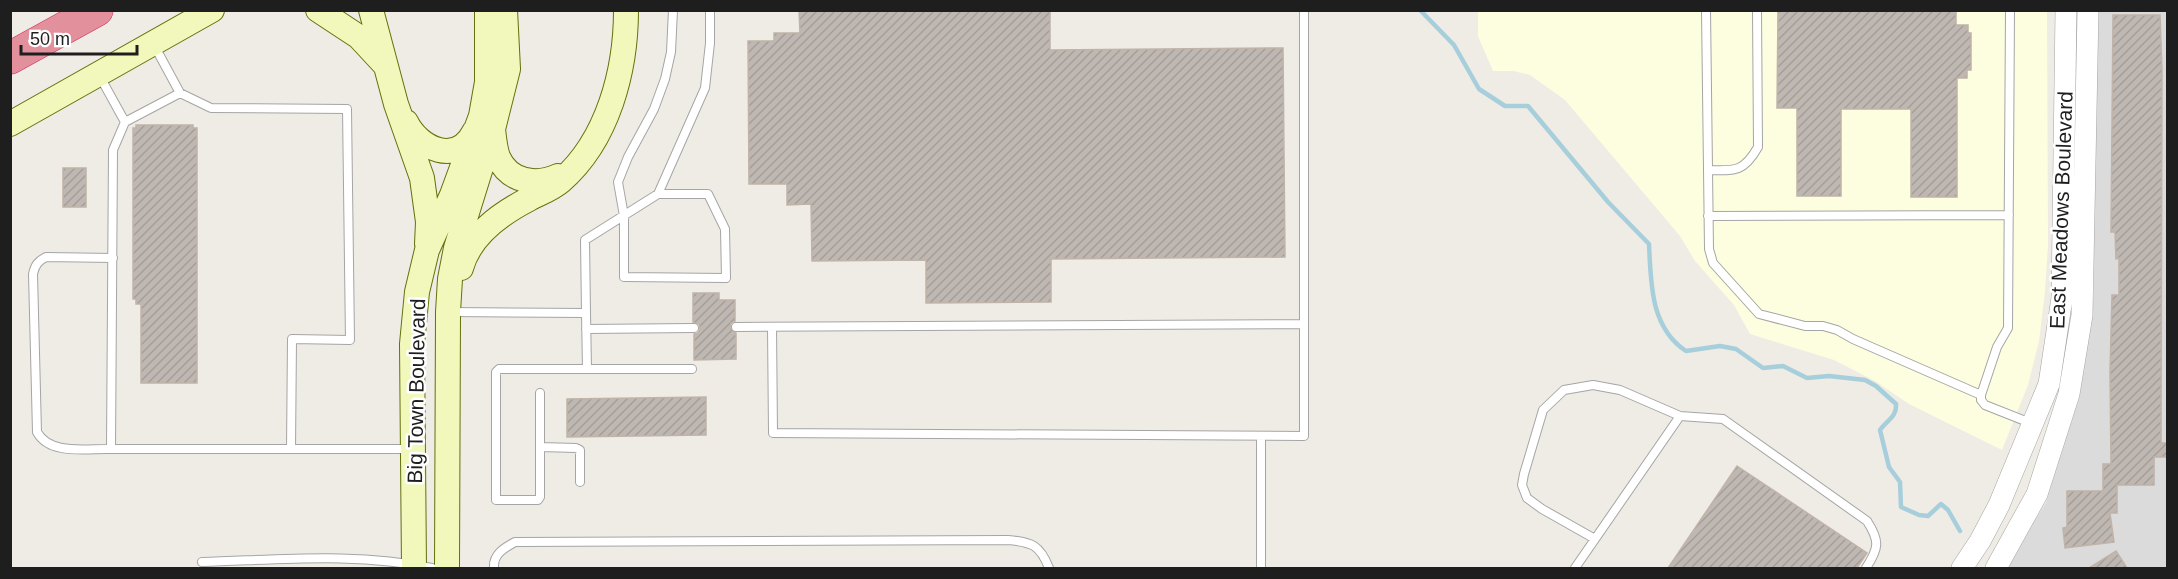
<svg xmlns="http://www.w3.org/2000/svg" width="2178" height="579" viewBox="0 0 2178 579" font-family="Arial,sans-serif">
	<defs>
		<pattern id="building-hatch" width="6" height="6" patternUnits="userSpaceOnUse" patternTransform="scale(1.5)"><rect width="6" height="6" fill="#bfb8b2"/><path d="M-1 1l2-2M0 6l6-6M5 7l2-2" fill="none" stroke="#a49e99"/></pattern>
	</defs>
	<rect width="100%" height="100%" fill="#efece5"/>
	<path fill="#dcdbdb" d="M 2093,11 L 2167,11 L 2167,568 L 2003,568 L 2046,503 L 2064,436 L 2090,328 L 2094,294 Z"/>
	<path fill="#fdfedf" d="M 1478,10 L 2047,11 L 2048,245 L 2045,291 L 2039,341 L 2028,385 L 2002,450 L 1909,404 L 1875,381 L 1834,360 L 1750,334 L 1734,305 L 1695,261 L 1680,236 L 1565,100 L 1530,75 L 1513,71 L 1493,71 L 1478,36 Z"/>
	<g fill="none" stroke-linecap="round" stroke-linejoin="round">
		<path stroke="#a7cedb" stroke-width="4.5" d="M 1420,10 L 1454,45 L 1479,89 L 1505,106 L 1528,106 L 1608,202 L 1649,244 C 1651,283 1650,327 1686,351 L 1720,346 L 1736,349 L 1763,368 L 1783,366 L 1807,378 L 1829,376 L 1865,380 L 1876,386 L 1896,404 C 1897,417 1887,420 1880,430 L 1889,467 L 1900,482 L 1901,507 L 1919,515 L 1928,516 L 1941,504 L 1948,510 L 1960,531"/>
	</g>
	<path fill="url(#building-hatch)" stroke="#c0b3a8" stroke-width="1.5" d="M 799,10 L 1050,10 L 1050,50 L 1283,48 L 1285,257 L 1051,259 L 1051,302 L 926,303 L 926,260 L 812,261 L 811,204 L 787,205 L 787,184 L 749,184 L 748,41 L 774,41 L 774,33 L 800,33 Z
		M 1778,10 L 1956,10 L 1956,25 L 1968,25 L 1968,33 L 1971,33 L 1971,70 L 1967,70 L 1967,78 L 1957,78 L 1957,197 L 1911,197 L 1911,109 L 1841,109 L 1841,196 L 1797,196 L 1797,108 L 1777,108 Z
		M 2113,15 L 2160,15 L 2162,71 L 2161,443 L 2168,443 L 2168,457 L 2154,457 L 2154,485 L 2117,485 L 2117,513 L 2110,513 L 2114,542 L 2065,548 L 2063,528 L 2067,527 L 2067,491 L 2103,491 L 2103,464 L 2111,464 L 2110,372 L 2112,295 L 2119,295 L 2119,258 L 2116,259 L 2115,232 L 2111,232 Z
		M 136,125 L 193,125 L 193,128 L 197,128 L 197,383 L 141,383 L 141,304 L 136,304 L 136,299 L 133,299 L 133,128 L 136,128 Z
		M 63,168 L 86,168 L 86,207 L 63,207 Z
		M 693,293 L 719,293 L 719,300 L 735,300 L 735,321 L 731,323 L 730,328 L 736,333 L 736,359 L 694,360 L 694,334 L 698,333 L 700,329 L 699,324 L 693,322 Z
		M 706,397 L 706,435 L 567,437 L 567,399 Z
		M 1737,466 L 1867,553 L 1857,568 L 1668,568 Z
		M 2116,551 L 2127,568 L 2089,568 Z"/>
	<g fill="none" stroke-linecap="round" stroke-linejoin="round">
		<defs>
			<path id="service" d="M 1706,10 L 1709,249 L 1713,263 L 1759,314 L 1805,326 L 1823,326 L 1837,330 L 1853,339 L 1981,395
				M 2010,10 L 2008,328 L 1997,347 L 1981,395 L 1981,400 L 1985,405 L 2033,424
				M 99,75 L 125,122 L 180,93 L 154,45
				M 180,93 L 211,108 L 347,109 L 350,340 L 292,339 L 291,449
				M 125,122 L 113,150 L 111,449 L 412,449
				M 1708,170 C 1735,171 1744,172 1758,147 L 1757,10
				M 658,194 L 708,194 L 725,229 L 726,278 L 624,277 L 624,216 L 618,182 L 628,157 L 654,109 L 665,79 L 671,52 L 673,10
				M 1708,216 L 2009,215
				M 450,312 L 586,313 L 585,240 L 658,194 L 705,88 L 710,43 L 710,10
				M 586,313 L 587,369 L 692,369
				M 736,327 L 1303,324
				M 772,327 L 773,433 L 1304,436 L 1304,10
				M 586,329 L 694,328
				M 540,393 L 540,497 L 538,500 L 496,500 L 496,372 L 499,369 L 587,369
				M 1261,436 L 1261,568
				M 541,447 L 576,448 L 580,450 L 580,482
				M 111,449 C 88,448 50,456 37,432 L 33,274 C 35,265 38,261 46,257 L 113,258
				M 1595,539 L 1542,509 L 1527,498 L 1522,485 L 1524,474 L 1543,410 L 1564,390 L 1593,385 L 1620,390 L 1680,416
				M 202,562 C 278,560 357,552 432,568
				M 494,568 C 493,554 504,548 515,542 L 1008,540 C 1032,542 1040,545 1049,568
				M 1575,568 L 1680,416 L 1723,419 L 1867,521 C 1880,541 1879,548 1866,568"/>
			<path id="tertiary" d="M 1962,568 L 1980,541 L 1999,505 L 2049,384 L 2062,298 L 2066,10
				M 1996,568 L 2037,494 L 2069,394 L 2082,315 L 2088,10"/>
			<path id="secondary" d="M 318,10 L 359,37 L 385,65
				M 371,10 L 396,104 L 422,178 L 428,222 L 427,244
				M 406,122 C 419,149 457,166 474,132
				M 10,124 L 212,10
				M 493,129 C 494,138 495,149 498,157 C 509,182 536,186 558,176
				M 461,268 C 470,235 500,214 529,199 C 540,193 552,189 561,181 C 608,140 626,71 626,10
				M 414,568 L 412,344 L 417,292 L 427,250 L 452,195 L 481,116 L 487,82 L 487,10
				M 447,568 L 448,312 L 450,279 L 456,248 L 493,129 L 508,69 L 505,10"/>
			<path id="motorway" d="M 10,58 L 97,10"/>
		</defs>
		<use href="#service" stroke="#a5a5a5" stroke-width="10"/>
		<use href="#tertiary" stroke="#a5a5a5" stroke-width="22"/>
		<use href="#secondary" stroke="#63710a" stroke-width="26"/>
		<use href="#motorway" stroke="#d32c61" stroke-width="33"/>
		<use href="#service" stroke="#fff" stroke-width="8"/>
		<use href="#tertiary" stroke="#fff" stroke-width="21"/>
		<use href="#secondary" stroke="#f2f7bb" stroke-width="24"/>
		<use href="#motorway" stroke="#e3909d" stroke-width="32"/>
	</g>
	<g text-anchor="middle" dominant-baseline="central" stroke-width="5" stroke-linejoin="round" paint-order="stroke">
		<g font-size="21" fill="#1e1e1e" stroke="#fff">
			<text transform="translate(2061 210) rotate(-88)">East Meadows Boulevard</text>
			<text transform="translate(416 391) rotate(-89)">Big Town Boulevard</text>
		</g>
	</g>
	<rect width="2178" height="579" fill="none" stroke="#1e1e1e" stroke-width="24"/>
	<path d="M21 45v9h116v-9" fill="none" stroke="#1e1e1e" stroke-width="3"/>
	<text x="30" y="45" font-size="18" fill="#1e1e1e" stroke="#ffffff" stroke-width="4.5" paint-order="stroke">50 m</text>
</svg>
